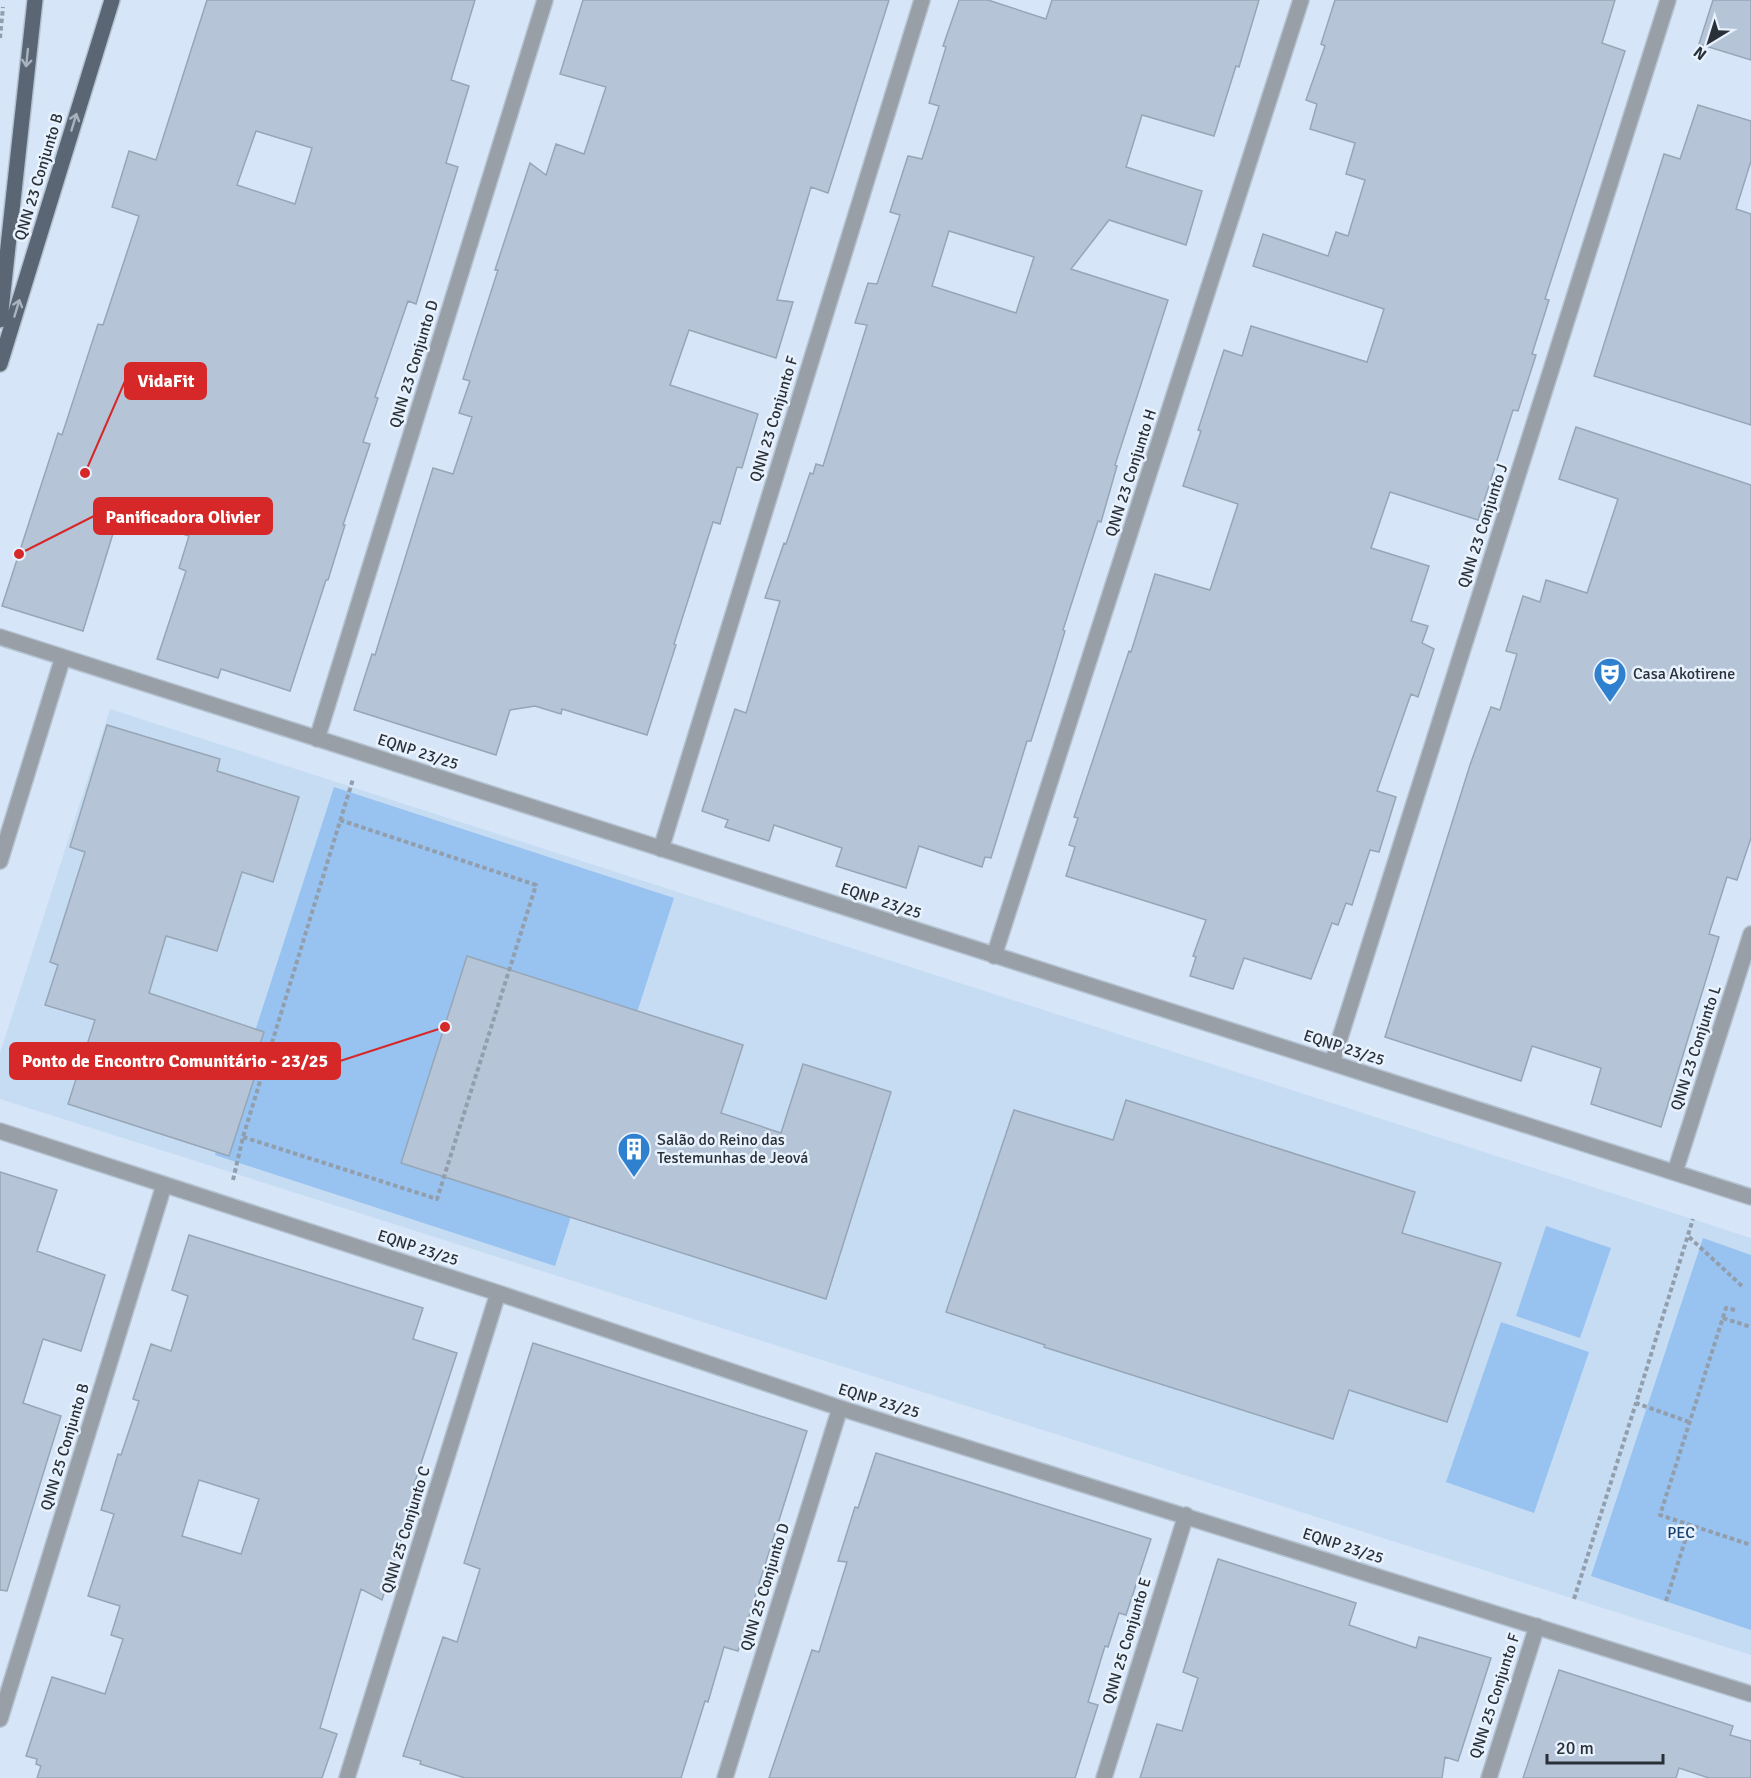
<svg xmlns="http://www.w3.org/2000/svg" width="1751" height="1778" viewBox="0 0 1751 1778" font-family="Signika,sans-serif">
	<rect width="100%" height="100%" fill="#d6e6f8"/>
	<path fill="#c6dcf3" d="M 110,709 L 1751,1238 L 1751,1655 L 0,1099 L 0,1053 Z"/>
	<path fill="#98c2f0" d="M 334,787 L 674,898 L 555,1266 L 215,1155 Z
		M 1546,1226 L 1611,1248 L 1580,1338 L 1516,1316 Z
		M 1703,1238 L 1751,1255 L 1751,1630 L 1591,1576 Z
		M 1501,1322 L 1589,1352 L 1534,1513 L 1446,1482 Z"/>
	<path fill="#b5c5d7" stroke="#96a6b7" stroke-width="1.5" fill-rule="evenodd" d="M 207,0 L 475,0 L 451,80 L 469,86 L 446,163 L 458,167 L 416,304 L 408,301 L 375,397 L 378,398 L 363,442 L 370,444 L 343,525 L 345,525 L 328,580 L 326,580 L 290,691 L 221,669 L 218,678 L 157,659 L 186,571 L 179,568 L 189,536 L 119,514 L 83,631 L 2,606 L 58,433 L 62,435 L 98,324 L 103,325 L 139,216 L 112,207 L 129,151 L 156,160 ZM 256,131 L 312,148 L 295,204 L 237,185 Z
		M 583,0 L 889,0 L 828,193 L 811,187 L 777,300 L 793,302 L 776,358 L 689,330 L 670,385 L 758,414 L 742,468 L 737,467 L 720,524 L 713,522 L 674,644 L 676,645 L 647,735 L 562,709 L 561,714 L 535,706 L 510,710 L 496,755 L 354,710 L 372,654 L 375,655 L 433,468 L 453,474 L 472,417 L 459,413 L 470,381 L 463,379 L 498,270 L 495,270 L 530,163 L 546,175 L 556,144 L 584,154 L 606,87 L 560,74 Z
		M 959,0 L 988,0 L 1046,19 L 1052,0 L 1259,0 L 1239,67 L 1236,66 L 1214,136 L 1142,115 L 1126,167 L 1202,191 L 1186,245 L 1109,220 L 1071,269 L 1168,300 L 1115,465 L 1117,466 L 1101,522 L 1098,521 L 1063,630 L 1065,631 L 1048,687 L 1031,741 L 1027,741 L 991,858 L 985,857 L 982,867 L 919,846 L 906,888 L 836,866 L 842,848 L 774,825 L 769,841 L 725,827 L 728,820 L 702,811 L 735,709 L 746,713 L 780,601 L 765,598 L 784,543 L 786,544 L 810,473 L 813,474 L 816,464 L 823,466 L 867,325 L 855,323 L 868,283 L 877,284 L 900,215 L 890,212 L 908,156 L 922,159 L 939,106 L 929,103 L 946,47 L 943,46 ZM 949,231 L 1034,257 L 1016,313 L 932,286 Z
		M 1335,0 L 1615,0 L 1602,43 L 1625,51 L 1545,299 L 1549,300 L 1532,354 L 1536,355 L 1518,411 L 1513,410 L 1478,520 L 1390,492 L 1371,548 L 1429,566 L 1411,621 L 1428,626 L 1422,643 L 1434,649 L 1418,697 L 1411,694 L 1377,791 L 1396,797 L 1379,852 L 1370,850 L 1352,905 L 1346,903 L 1338,925 L 1332,923 L 1311,979 L 1244,958 L 1233,989 L 1190,976 L 1196,957 L 1193,956 L 1206,920 L 1066,876 L 1075,847 L 1069,845 L 1078,818 L 1074,817 L 1129,651 L 1131,652 L 1155,574 L 1210,590 L 1238,504 L 1183,486 L 1201,431 L 1198,430 L 1224,350 L 1242,356 L 1251,326 L 1367,362 L 1384,309 L 1253,266 L 1263,234 L 1328,256 L 1336,232 L 1348,236 L 1365,180 L 1346,174 L 1355,143 L 1310,129 L 1317,104 L 1306,100 L 1325,46 L 1321,44 Z
		M 1713,0 L 1751,0 L 1751,60 L 1699,44 Z
		M 1698,105 L 1751,121 L 1751,161 L 1736,209 L 1751,214 L 1751,425 L 1594,376 L 1664,154 L 1680,159 Z
		M 1576,427 L 1751,485 L 1751,838 L 1737,880 L 1727,877 L 1709,934 L 1719,937 L 1661,1127 L 1591,1104 L 1601,1068 L 1532,1046 L 1521,1081 L 1385,1037 L 1470,765 L 1491,707 L 1500,710 L 1517,654 L 1506,651 L 1523,596 L 1540,602 L 1546,580 L 1587,593 L 1618,499 L 1559,479 Z
		M 107,725 L 220,759 L 217,771 L 299,797 L 273,882 L 242,872 L 217,951 L 166,936 L 149,993 L 264,1032 L 250,1075 L 255,1076 L 229,1156 L 68,1104 L 95,1020 L 45,1005 L 58,965 L 50,962 L 85,852 L 70,847 Z
		M 467,956 L 743,1045 L 721,1113 L 781,1133 L 803,1064 L 891,1092 L 826,1299 L 401,1163 Z
		M 1126,1100 L 1415,1192 L 1402,1233 L 1501,1263 L 1447,1422 L 1349,1390 L 1333,1439 L 1044,1347 L 1045,1345 L 946,1312 L 1014,1110 L 1113,1140 Z
		M 0,1172 L 57,1190 L 37,1251 L 105,1275 L 81,1351 L 43,1339 L 23,1403 L 61,1416 L 7,1591 L 0,1590 Z
		M 189,1235 L 423,1308 L 413,1339 L 457,1353 L 413,1488 L 417,1489 L 382,1600 L 361,1589 L 320,1728 L 337,1734 L 322,1778 L 37,1778 L 41,1766 L 36,1764 L 37,1759 L 26,1756 L 52,1677 L 105,1694 L 123,1639 L 111,1635 L 120,1606 L 88,1596 L 114,1514 L 101,1510 L 118,1454 L 121,1455 L 139,1401 L 133,1399 L 151,1344 L 171,1351 L 188,1296 L 172,1290 ZM 199,1480 L 259,1499 L 241,1554 L 182,1536 Z
		M 533,1343 L 807,1431 L 738,1651 L 724,1647 L 708,1702 L 705,1701 L 681,1778 L 465,1778 L 420,1764 L 421,1761 L 403,1756 L 443,1637 L 457,1642 L 480,1569 L 464,1563 Z
		M 876,1453 L 1151,1539 L 1126,1615 L 1119,1613 L 1108,1647 L 1105,1646 L 1088,1702 L 1098,1705 L 1075,1778 L 769,1778 L 812,1650 L 819,1652 L 847,1562 L 838,1561 L 855,1507 L 858,1508 Z
		M 1218,1559 L 1356,1603 L 1349,1625 L 1416,1648 L 1419,1637 L 1491,1658 L 1458,1761 L 1445,1757 L 1442,1778 L 1140,1778 L 1157,1724 L 1182,1731 L 1198,1678 L 1183,1672 Z
		M 1559,1670 L 1733,1726 L 1730,1735 L 1751,1741 L 1751,1778 L 1709,1778 L 1679,1768 L 1676,1778 L 1523,1778 Z"/>
	<g fill="none" stroke-linecap="round" stroke-linejoin="round">
		<defs>
			<path id="minor" d="M 0,637 L 1751,1197
				M 317,739 L 545,0
				M 661,849 L 922,0
				M 0,861 L 63,657
				M 994,956 L 1301,0
				M 1332,1063 L 1668,0
				M 0,1131 L 498,1293 L 840,1408 L 1751,1694
				M 1675,1172 L 1751,934
				M 0,1719 L 164,1185
				M 347,1778 L 498,1293
				M 725,1778 L 840,1408
				M 1104,1778 L 1186,1515
				M 1489,1778 L 1537,1626"/>
			<path id="major" d="M 0,320 L 35,0
				M 0,364 L 112,0"/>
		</defs>
		<use href="#minor" stroke="#b4c2d1" stroke-width="18"/>
		<use href="#major" stroke="#b4c2d1" stroke-width="18"/>
		<path stroke="#929eac" stroke-width="4" stroke-dasharray="4.5 3" stroke-linecap="butt" d="M 0,38 L 3,7
			M 243,1137 L 437,1199 L 536,885 L 340,820
			M 233,1180 L 243,1137 L 353,779
			M 1689,1237 L 1743,1287
			M 1735,1310 L 1726,1308 L 1660,1515 L 1751,1545
			M 1723,1318 L 1751,1327
			M 1689,1422 L 1636,1403 L 1693,1219
			M 1574,1599 L 1636,1403
			M 1666,1601 L 1690,1525"/>
		<use href="#minor" stroke="#989fa7" stroke-width="15"/>
		<use href="#major" stroke="#5a6673" stroke-width="15"/>
	</g>
	<defs><path id="oneway-shaft" d="M-6 0H5M1.5-3L5.5 0L1.5 3" fill="none" stroke-width="1.6" stroke-linecap="round" stroke-linejoin="round" transform="scale(1.5)"/></defs>
	<g stroke="#a8b3bf">
		<use href="#oneway-shaft" transform="translate(27 58) rotate(96)"/>
		<use href="#oneway-shaft" transform="translate(74 122) rotate(-73)"/>
		<use href="#oneway-shaft" transform="translate(17 308) rotate(-73)"/>
	</g>
	<defs>
		<symbol id="theatre-pin" viewBox="-11 -11 22 30"><path d="M0 17L-7.5 6A9.5 9.5 0 1 1 7.5 6Z" fill="#2f80cf" stroke="#e8f2fe"/><path d="M-5-5.5Q0-4 5-5.5V0Q5 5 0 6Q-5 5-5 0ZM-3.3-2.5H-1v1.5H-3.3ZM1-2.5H3.3v1.5H1ZM-2.8 1Q0 5.5 2.8 1Z" fill="#fff"/></symbol>
		<symbol id="building-pin" viewBox="-11 -11 22 30"><path d="M0 17L-7.5 6A9.5 9.5 0 1 1 7.5 6Z" fill="#2f80cf" stroke="#e8f2fe"/><path d="M-4-6H4V6H1V3H-1V6H-4ZM-2.5-4.3h1.7v1.8h-1.7ZM.8-4.3h1.7v1.8H.8ZM-2.5-1h1.7V.8h-1.7ZM.8-1h1.7V.8H.8Z" fill="#fff"/></symbol>
	</defs>
	<g fill-rule="evenodd">
		<use href="#theatre-pin" x="1591" y="655" width="38" height="52"/>
		<use href="#building-pin" x="615" y="1130" width="38" height="52"/>
	</g>
	<g text-anchor="middle" dominant-baseline="central" stroke-width="5" stroke-linejoin="round" paint-order="stroke">
		<g font-size="16" fill="#2a3037" stroke="#e8f2fe">
			<text transform="translate(39 177) rotate(-73)">QNN 23 Conjunto B</text>
			<text transform="translate(414 364) rotate(-73)">QNN 23 Conjunto D</text>
			<text transform="translate(774 419) rotate(-73)">QNN 23 Conjunto F</text>
			<text transform="translate(1131 473) rotate(-72)">QNN 23 Conjunto H</text>
			<text transform="translate(1483 526) rotate(-72)">QNN 23 Conjunto J</text>
			<text transform="translate(418 752) rotate(18)">EQNP 23/25</text>
			<text transform="translate(881 901) rotate(18)">EQNP 23/25</text>
			<text transform="translate(1344 1048) rotate(18)">EQNP 23/25</text>
			<text transform="translate(1696 1048) rotate(-72)">QNN 23 Conjunto L</text>
			<text transform="translate(418 1248) rotate(18)">EQNP 23/25</text>
			<text transform="translate(879 1401) rotate(17)">EQNP 23/25</text>
			<text transform="translate(65 1447) rotate(-73)">QNN 25 Conjunto B</text>
			<text transform="translate(406 1530) rotate(-73)">QNN 25 Conjunto C</text>
			<text transform="translate(1343 1546) rotate(18)">EQNP 23/25</text>
			<text transform="translate(765 1587) rotate(-73)">QNN 25 Conjunto D</text>
			<text transform="translate(1127 1641) rotate(-73)">QNN 25 Conjunto E</text>
			<text transform="translate(1495 1696) rotate(-72)">QNN 25 Conjunto F</text>
		</g>
		<g font-size="16" fill="#2a3037" stroke="#e8f2fe" text-anchor="start">
			<text x="1633" y="674">Casa Akotirene</text>
			<text x="657" y="1140">Salão do Reino das<tspan x="657" dy="18">Testemunhas de Jeová</tspan></text>
		</g>
		<g font-size="16" fill="#134270" stroke="#e8f2fe">
			<text x="1681" y="1533">PEC</text>
		</g>
	</g>
	<path fill="none" stroke="#d62828" stroke-width="2" d="M85 473L125 381M19 554L94 516M445 1027L340 1061"/>
	<g fill="#d62828" stroke="#e8f2fe" stroke-width="2">
		<circle cx="85" cy="473" r="6"/>
		<circle cx="19" cy="554" r="6"/>
		<circle cx="445" cy="1027" r="6"/>
	</g>
	<g fill="#d62828" stroke="#d62828" stroke-width="2">
		<rect x="125" y="363" width="81" height="36" rx="6"/>
		<rect x="94" y="498" width="178" height="36" rx="6"/>
		<rect x="10" y="1043" width="330" height="36" rx="6"/>
	</g>
	<g font-size="18" text-anchor="middle" font-weight="bold" fill="#fff">
		<text x="166" y="387">VidaFit</text>
		<text x="183" y="523">Panificadora Olivier</text>
		<text x="175" y="1067">Ponto de Encontro Comunitário - 23/25</text>
	</g>
	<g transform="translate(1709 42) rotate(218)" stroke="#e8f2fe" stroke-width="4.5" paint-order="stroke">
	<path d="M0-4.5L10 22L0 15L-10 22Z" fill="#2a3037"/>
	<text y="-9" font-size="16" font-weight="bold" text-anchor="middle" fill="#2a3037">N</text>
	</g>
	<path d="M1547 1754v9h116v-9" fill="none" stroke="#2a3037" stroke-width="3"/>
	<text x="1556" y="1754" font-size="18" fill="#2a3037" stroke="#e8f2fe" stroke-width="4.5" paint-order="stroke">20 m</text>
</svg>
